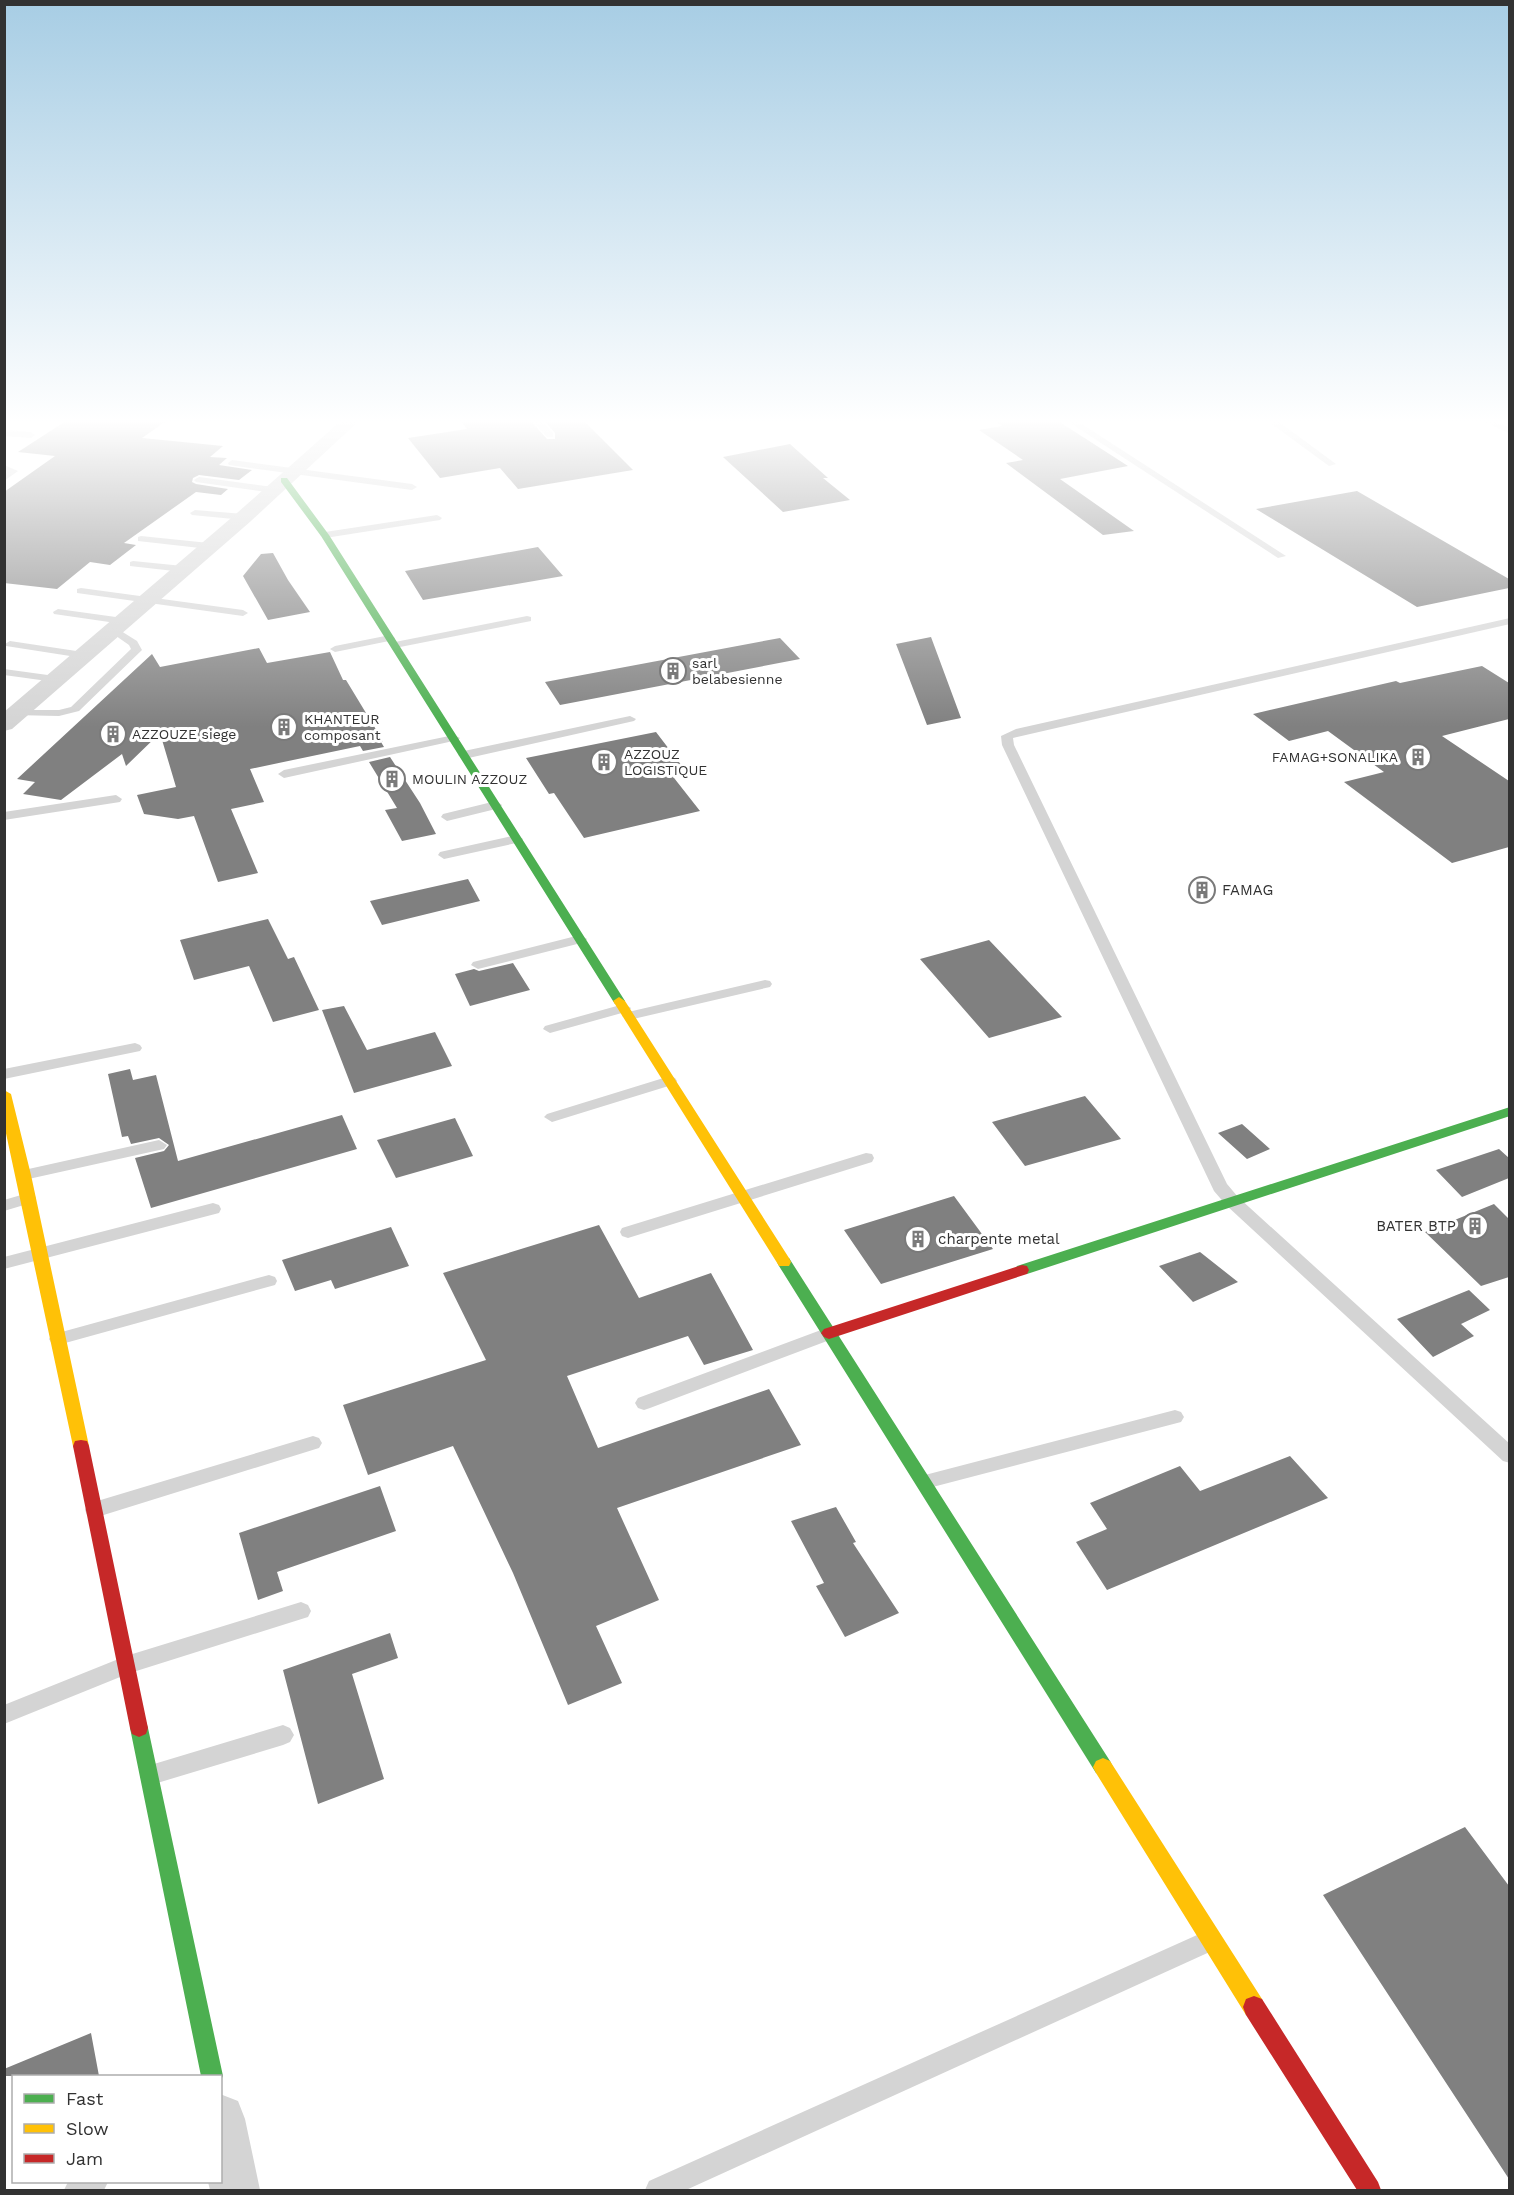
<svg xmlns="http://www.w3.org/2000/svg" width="1514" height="2195" viewBox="0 0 1514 2195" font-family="'Work Sans',sans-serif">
	<rect width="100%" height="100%" fill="#fff"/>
	<path fill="#808080" d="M 69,419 L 169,419 L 142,438 L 223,446 L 210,457 L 227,458 L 219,465 L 252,470 L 239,480 L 199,475 L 193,478 L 192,482 L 196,484 L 228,489 L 221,495 L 196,492 L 124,543 L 136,545 L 110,565 L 90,562 L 57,589 L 4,583 L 4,492 L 55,456 L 18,452 Z
		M 459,419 L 529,419 L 547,439 L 555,439 L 555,433 L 543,419 L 582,419 L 633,470 L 518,489 L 500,468 L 440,478 L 408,438 L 467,429 Z
		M 991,419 L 1055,419 L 1128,466 L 1060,479 L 1134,531 L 1103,535 L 1006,463 L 1023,460 L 979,430 L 1002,426 Z
		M 790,444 L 828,478 L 823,478 L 850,500 L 783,512 L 723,457 Z
		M 1357,491 L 1509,579 L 1509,588 L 1417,607 L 1256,509 Z
		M 538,547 L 563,576 L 423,600 L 405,571 Z
		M 273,553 L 288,580 L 310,612 L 268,620 L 243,576 L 261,554 Z
		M 931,637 L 961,718 L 927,725 L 896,644 Z
		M 780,638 L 800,659 L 560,705 L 545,682 Z
		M 259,648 L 267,663 L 330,652 L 343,680 L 346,680 L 383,741 L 381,742 L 384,747 L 363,751 L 360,746 L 250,769 L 264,802 L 231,809 L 258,873 L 218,882 L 194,816 L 178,819 L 144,814 L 137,795 L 176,787 L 160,733 L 126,766 L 122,754 L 61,800 L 23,794 L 35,782 L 17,779 L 152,654 L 160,667 Z
		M 1482,666 L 1509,683 L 1509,719 L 1442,736 L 1509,781 L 1509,847 L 1452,863 L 1344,782 L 1384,772 L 1328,731 L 1289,741 L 1253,714 L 1396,681 L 1400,683 Z
		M 656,732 L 682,766 L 667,769 L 700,811 L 584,838 L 554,793 L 549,794 L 526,758 Z
		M 390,757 L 420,803 L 436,834 L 402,841 L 385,810 L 397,808 L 369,762 Z
		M 468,879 L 480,901 L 382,925 L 370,901 Z
		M 268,919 L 288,959 L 294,957 L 319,1010 L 273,1022 L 249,966 L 194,980 L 180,940 Z
		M 989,940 L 1062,1017 L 989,1038 L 920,959 Z
		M 513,963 L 530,990 L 470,1006 L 455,974 L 474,969 L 479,971 Z
		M 344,1006 L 367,1050 L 435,1032 L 452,1066 L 354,1093 L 322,1010 Z
		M 130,1069 L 133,1080 L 156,1075 L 178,1161 L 342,1115 L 357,1149 L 151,1208 L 135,1158 L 164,1151 L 169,1145 L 159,1138 L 131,1144 L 128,1136 L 122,1137 L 108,1074 Z
		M 1085,1096 L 1121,1139 L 1025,1166 L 992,1122 Z
		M 455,1118 L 473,1156 L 396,1178 L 377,1140 Z
		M 1242,1124 L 1270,1149 L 1247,1159 L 1218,1133 Z
		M 1499,1149 L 1509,1158 L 1509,1178 L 1462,1197 L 1436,1170 Z
		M 954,1196 L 993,1249 L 881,1284 L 844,1230 Z
		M 1494,1204 L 1509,1219 L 1509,1277 L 1481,1286 L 1425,1232 Z
		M 599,1225 L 639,1298 L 711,1273 L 753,1350 L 704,1365 L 688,1336 L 567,1376 L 598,1448 L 769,1389 L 801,1445 L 617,1508 L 659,1600 L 596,1626 L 622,1683 L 568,1705 L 513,1573 L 453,1446 L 368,1475 L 343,1405 L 486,1360 L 443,1273 Z
		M 391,1227 L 409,1266 L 335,1289 L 331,1280 L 295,1291 L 282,1260 Z
		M 1200,1252 L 1238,1282 L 1193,1302 L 1159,1266 Z
		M 1469,1290 L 1490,1310 L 1461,1324 L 1474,1336 L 1433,1357 L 1397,1319 Z
		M 1290,1456 L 1328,1498 L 1107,1590 L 1076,1542 L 1107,1529 L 1090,1503 L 1180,1466 L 1200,1491 Z
		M 380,1486 L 396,1531 L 277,1572 L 283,1591 L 258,1600 L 239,1533 Z
		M 836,1507 L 856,1542 L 853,1543 L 899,1613 L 845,1637 L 816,1586 L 824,1583 L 791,1521 Z
		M 390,1633 L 398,1658 L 352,1674 L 384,1779 L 318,1804 L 283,1670 Z
		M 1465,1827 L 1509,1886 L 1509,2179 L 1323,1895 Z
		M 91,2033 L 99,2076 L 4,2076 L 4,2069 Z"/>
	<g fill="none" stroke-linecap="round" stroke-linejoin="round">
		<path fill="#d4d4d4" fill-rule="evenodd" d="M 531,419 L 540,419 L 553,433 L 553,437 L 547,437 Z
			M 1064,419 L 1074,419 L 1286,556 L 1278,558 Z
			M 1265,419 L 1275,419 L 1336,464 L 1329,466 Z
			M 1480,419 L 1491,419 L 1510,428 L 1510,434 Z
			M 4,430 L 31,432 L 35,435 L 31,438 L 4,436 Z
			M 232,460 L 412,484 L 417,487 L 412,490 L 229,465 L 228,463 Z
			M 4,465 L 18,471 L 4,481 L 4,473 L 7,472 L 4,471 Z
			M 199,477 L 273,487 L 278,490 L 273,493 L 196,482 L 194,480 Z
			M 195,510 L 244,514 L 249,517 L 244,520 L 192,515 L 190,513 Z
			M 437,515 L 442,518 L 440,520 L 325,538 L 320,535 L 325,532 Z
			M 141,536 L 209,543 L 214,546 L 209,549 L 138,541 L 138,537 Z
			M 133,561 L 183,566 L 188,569 L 183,572 L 130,566 L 130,562 Z
			M 81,588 L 243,610 L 248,613 L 243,616 L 77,593 L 77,589 Z
			M 58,609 L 123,618 L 128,621 L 123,624 L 54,614 L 53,612 Z
			M 527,616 L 531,617 L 531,621 L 395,648 L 390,645 L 395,642 Z
			M 1510,618 L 1510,624 L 1013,738 L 1014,745 L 1227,1184 L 1238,1197 L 1510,1444 L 1510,1463 L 1503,1461 L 1226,1205 L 1214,1191 L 1002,745 L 1001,736 L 1016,729 Z
			M 113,626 L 137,641 L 142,650 L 79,711 L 59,716 L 13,715 L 13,711 L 17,710 L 59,710 L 71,707 L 131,649 L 129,645 L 109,631 L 108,629 Z
			M 390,635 L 395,638 L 394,640 L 335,652 L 330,649 L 335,646 Z
			M 10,641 L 83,652 L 88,655 L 83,658 L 6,646 L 5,644 Z
			M 4,669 L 55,676 L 60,679 L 55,682 L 4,675 Z
			M 630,716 L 636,719 L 634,721 L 464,759 L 458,755 L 464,751 Z
			M 454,735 L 460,738 L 458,740 L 284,778 L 278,774 L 284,770 Z
			M 116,795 L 122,799 L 120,802 L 4,820 L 4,812 Z
			M 496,801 L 502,805 L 500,808 L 447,821 L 441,817 L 443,814 Z
			M 517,835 L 523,839 L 521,842 L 444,859 L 438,855 L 440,852 Z
			M 580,935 L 587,939 L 585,942 L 478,969 L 471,965 L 473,962 Z
			M 765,980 L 770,981 L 772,984 L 770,987 L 629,1020 L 622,1016 L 624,1013 Z
			M 624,1004 L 631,1008 L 629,1011 L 550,1033 L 543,1029 L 545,1026 Z
			M 135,1043 L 140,1045 L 142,1048 L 140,1051 L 4,1079 L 4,1069 Z
			M 670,1076 L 675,1078 L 677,1081 L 675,1084 L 552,1122 L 544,1117 L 547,1114 Z
			M 159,1140 L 167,1145 L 164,1149 L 24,1180 L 18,1179 L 16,1175 L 18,1171 L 24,1170 Z
			M 866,1153 L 872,1154 L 874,1158 L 872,1162 L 628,1238 L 622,1236 L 620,1232 L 622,1228 Z
			M 28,1193 L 34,1194 L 36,1198 L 34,1202 L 4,1211 L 4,1200 Z
			M 213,1203 L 219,1205 L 221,1209 L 219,1213 L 4,1269 L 4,1257 Z
			M 269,1275 L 275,1277 L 277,1281 L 275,1285 L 58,1345 L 52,1344 L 49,1339 L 52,1334 L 58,1333 Z
			M 829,1327 L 835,1328 L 838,1333 L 835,1338 L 650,1408 L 644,1410 L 638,1408 L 635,1403 L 638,1398 Z
			M 1175,1410 L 1181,1412 L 1184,1417 L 1181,1422 L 925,1489 L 918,1487 L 916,1482 L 918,1477 L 925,1475 Z
			M 313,1436 L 319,1438 L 322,1443 L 319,1448 L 94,1518 L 87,1515 L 85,1510 L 87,1505 L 94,1502 Z
			M 301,1602 L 308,1605 L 311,1611 L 308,1617 L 130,1673 L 4,1724 L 4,1705 L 126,1656 Z
			M 283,1725 L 290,1728 L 294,1735 L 290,1742 L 283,1745 L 154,1784 L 146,1781 L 143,1774 L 146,1767 L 154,1764 Z
			M 1206,1931 L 1214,1934 L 1218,1942 L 1214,1950 L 686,2190 L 645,2190 L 649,2181 Z
			M 68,2182 L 108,2182 L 104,2190 L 64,2190 Z"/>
		<path fill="#d4d4d4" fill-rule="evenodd" d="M 343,419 L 361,419 L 251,521 L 12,729 L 4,731 L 4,712 L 237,513 Z
			M 220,2094 L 238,2101 L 245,2119 L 260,2190 L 210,2190 L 208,2182 L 220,2182 Z"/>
		<path fill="#4caf50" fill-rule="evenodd" d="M 281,478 L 287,478 L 329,535 L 625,1001 L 623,1004 L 615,1004 L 613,1001 L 321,536 L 281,482 Z
			M 1510,1107 L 1510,1116 L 1027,1274 L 1017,1274 L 1015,1270 L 1017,1266 Z
			M 784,1257 L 789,1258 L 1110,1761 L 1113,1767 L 1110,1773 L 1103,1776 L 1096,1773 L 779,1266 L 777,1262 L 779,1258 Z
			M 139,1719 L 146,1722 L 148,1728 L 223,2076 L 220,2082 L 220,2076 L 201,2076 L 130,1728 L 132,1722 Z"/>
		<path fill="#ffc107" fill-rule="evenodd" d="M 619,997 L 625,1001 L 789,1258 L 791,1262 L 789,1266 L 779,1266 L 613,1001 Z
			M 4,1090 L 11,1094 L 31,1175 L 89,1446 L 87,1451 L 81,1452 L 75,1451 L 73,1446 L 4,1124 Z
			M 1103,1758 L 1110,1761 L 1262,1999 L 1265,2007 L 1262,2015 L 1254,2018 L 1246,2015 L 1096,1773 L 1093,1767 L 1096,1761 Z"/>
		<path fill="#c62828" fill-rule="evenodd" d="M 1022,1265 L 1027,1266 L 1029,1270 L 1027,1274 L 829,1339 L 824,1337 L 821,1333 L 824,1329 Z
			M 81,1440 L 87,1441 L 89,1446 L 148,1728 L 146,1734 L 139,1737 L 132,1734 L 130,1728 L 73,1446 L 75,1441 Z
			M 1254,1996 L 1262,1999 L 1378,2182 L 1381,2190 L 1357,2190 L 1246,2015 L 1243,2007 L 1246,1999 Z"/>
	</g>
	<linearGradient id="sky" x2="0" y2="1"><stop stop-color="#a7cde4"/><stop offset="0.58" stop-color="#fff"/><stop offset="1" stop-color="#fff" stop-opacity="0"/></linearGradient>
	<rect width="1514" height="727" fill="url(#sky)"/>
	<defs>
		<symbol id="building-ring" viewBox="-11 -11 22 22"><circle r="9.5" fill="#fff" stroke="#7a7a7a" stroke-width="1.5"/><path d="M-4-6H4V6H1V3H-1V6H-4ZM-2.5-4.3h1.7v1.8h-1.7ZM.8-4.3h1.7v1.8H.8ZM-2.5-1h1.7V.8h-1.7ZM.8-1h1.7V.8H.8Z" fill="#7a7a7a"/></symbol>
	</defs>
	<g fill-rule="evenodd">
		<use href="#building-ring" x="658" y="656" width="30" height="30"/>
		<use href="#building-ring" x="269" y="712" width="30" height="30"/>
		<use href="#building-ring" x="98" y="719" width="30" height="30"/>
		<use href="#building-ring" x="1403" y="742" width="30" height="30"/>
		<use href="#building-ring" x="589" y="747" width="30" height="30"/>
		<use href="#building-ring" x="377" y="764" width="30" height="30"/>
		<use href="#building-ring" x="1187" y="875" width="30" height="30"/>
		<use href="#building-ring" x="1460" y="1211" width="30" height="30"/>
		<use href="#building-ring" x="903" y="1224" width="30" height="30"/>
	</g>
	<g text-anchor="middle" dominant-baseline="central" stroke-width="6" stroke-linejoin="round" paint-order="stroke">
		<g font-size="14" fill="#323232" stroke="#fff" text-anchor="start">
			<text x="692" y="663">sarl<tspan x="692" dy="16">belabesienne</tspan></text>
			<text x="304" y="719">KHANTEUR<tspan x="304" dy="16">composant</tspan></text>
			<text x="132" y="734">AZZOUZE siege</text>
			<text x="624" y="754">AZZOUZ<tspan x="624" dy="16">LOGISTIQUE</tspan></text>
			<text x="1398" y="757" text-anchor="end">FAMAG+SONALIKA</text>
			<text x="412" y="779">MOULIN AZZOUZ</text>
		</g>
		<g font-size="15" fill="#323232" stroke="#fff" text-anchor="start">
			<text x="1222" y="890">FAMAG</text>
			<text x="1456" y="1226" text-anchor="end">BATER BTP</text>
			<text x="938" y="1239">charpente metal</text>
		</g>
	</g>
	<rect width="1514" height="2195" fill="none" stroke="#323232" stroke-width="12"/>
	<rect x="12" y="2075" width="210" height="108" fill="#ffffff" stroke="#adadad" stroke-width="1.5"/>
	<rect x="24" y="2094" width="30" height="9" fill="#4caf50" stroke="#adadad" stroke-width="1.5"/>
	<text x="66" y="2105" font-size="18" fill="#323232">Fast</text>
	<rect x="24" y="2124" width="30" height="9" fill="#ffc107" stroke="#adadad" stroke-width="1.5"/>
	<text x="66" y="2135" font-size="18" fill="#323232">Slow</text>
	<rect x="24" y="2154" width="30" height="9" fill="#c62828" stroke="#adadad" stroke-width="1.5"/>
	<text x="66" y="2165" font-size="18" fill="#323232">Jam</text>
</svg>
